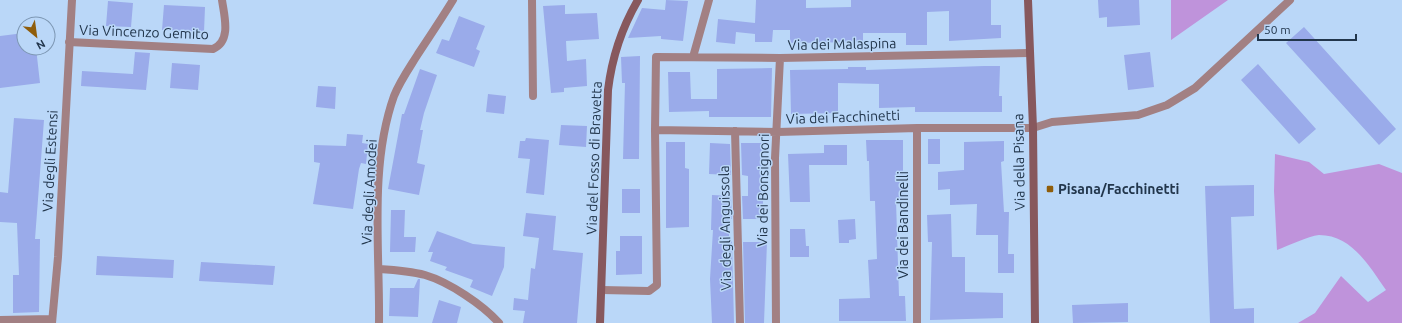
<svg xmlns="http://www.w3.org/2000/svg" width="1402" height="323" viewBox="0 0 1402 323" font-family="Ubuntu,sans-serif">
	<rect width="100%" height="100%" fill="#bad7f8"/>
	<path fill="#bf93db" d="M 1171,0 L 1228,0 L 1171,40 Z
		M 1275,154 L 1309,162 L 1324,174 L 1379,164 L 1402,173 L 1402,323 L 1298,323 L 1315,313 L 1341,276 L 1368,302 L 1386,290 C 1369,266 1352,235 1319,235 C 1308,236 1288,246 1277,250 L 1274,191 Z"/>
	<path fill="#9aabea" d="M 666,0 L 688,1 L 683,41 L 661,39 L 661,36 L 628,38 L 642,8 L 665,10 Z
		M 756,0 L 806,0 L 806,8 L 851,7 L 851,0 L 991,0 L 991,25 L 1001,25 L 1001,38 L 949,41 L 949,11 L 927,12 L 927,45 L 906,45 L 906,33 L 863,33 L 863,42 L 790,43 L 790,30 L 773,30 L 772,42 L 755,42 L 755,34 L 736,32 L 735,44 L 716,42 L 718,19 L 755,23 Z
		M 1098,0 L 1139,0 L 1140,25 L 1107,27 L 1107,17 L 1099,18 Z
		M 108,1 L 133,3 L 131,27 L 106,26 Z
		M 164,5 L 205,7 L 204,32 L 162,30 Z
		M 565,5 L 565,14 L 597,13 L 599,39 L 566,41 L 567,61 L 586,59 L 587,86 L 564,88 L 564,92 L 551,93 L 543,6 Z
		M 459,16 L 485,26 L 476,49 L 480,51 L 474,67 L 436,53 L 442,39 L 449,41 Z
		M 1304,27 L 1396,129 L 1379,145 L 1286,43 Z
		M 24,33 L 24,48 L 36,48 L 40,83 L 0,88 L 0,36 Z
		M 135,52 L 150,53 L 146,90 L 81,86 L 82,71 L 133,74 Z
		M 1150,52 L 1154,87 L 1128,90 L 1124,55 Z
		M 640,56 L 639,159 L 623,159 L 625,83 L 622,83 L 621,57 Z
		M 172,63 L 200,65 L 198,90 L 170,88 Z
		M 1258,64 L 1316,129 L 1299,144 L 1241,80 Z
		M 984,66 L 1000,66 L 999,96 L 1002,96 L 1002,112 L 915,112 L 915,107 L 879,108 L 879,84 L 838,83 L 838,113 L 791,114 L 790,70 L 848,69 L 848,67 L 866,67 L 866,70 Z
		M 772,68 L 771,117 L 709,117 L 709,111 L 669,112 L 668,72 L 690,72 L 691,99 L 717,99 L 717,69 Z
		M 420,69 L 437,75 L 424,113 L 420,130 L 423,130 L 417,163 L 425,165 L 419,195 L 388,189 L 402,114 L 404,114 Z
		M 318,86 L 336,87 L 335,109 L 316,107 Z
		M 488,94 L 506,96 L 504,114 L 486,112 Z
		M 14,118 L 44,120 L 35,239 L 40,239 L 39,312 L 13,313 L 13,275 L 19,275 L 17,223 L 0,222 L 0,192 L 8,193 Z
		M 561,125 L 587,126 L 586,147 L 559,145 Z
		M 347,134 L 363,135 L 362,143 L 368,144 L 366,164 L 361,163 L 359,169 L 353,209 L 313,204 L 320,163 L 314,162 L 314,145 L 346,146 Z
		M 526,138 L 549,140 L 544,195 L 526,193 L 530,159 L 518,158 L 520,141 L 525,141 Z
		M 928,139 L 940,139 L 940,164 L 928,164 Z
		M 866,140 L 903,140 L 903,200 L 896,201 L 899,296 L 905,296 L 906,321 L 839,321 L 839,299 L 870,298 L 868,260 L 877,259 L 875,201 L 870,201 L 869,161 L 867,161 Z
		M 1004,141 L 1004,161 L 1001,162 L 1004,212 L 1009,212 L 1008,254 L 1014,254 L 1014,273 L 998,273 L 998,235 L 976,235 L 977,204 L 950,205 L 950,189 L 938,190 L 938,172 L 964,170 L 964,142 Z
		M 666,142 L 685,142 L 685,168 L 689,169 L 689,227 L 666,228 Z
		M 710,143 L 730,144 L 731,175 L 709,174 Z
		M 741,143 L 763,143 L 763,219 L 743,219 L 742,196 L 748,196 L 748,176 L 742,175 Z
		M 824,145 L 847,145 L 847,165 L 809,165 L 810,202 L 790,202 L 788,154 L 824,153 Z
		M 1254,185 L 1254,216 L 1231,217 L 1234,309 L 1254,308 L 1254,323 L 1210,323 L 1205,186 Z
		M 622,189 L 640,189 L 640,213 L 622,213 Z
		M 712,195 L 731,196 L 732,219 L 729,219 L 729,241 L 732,241 L 734,323 L 712,323 L 710,279 L 713,230 L 711,230 Z
		M 391,210 L 405,210 L 404,237 L 416,237 L 415,252 L 390,252 Z
		M 526,213 L 556,216 L 553,250 L 583,253 L 577,323 L 523,323 L 525,311 L 513,310 L 514,298 L 528,300 L 531,268 L 535,269 L 539,238 L 523,236 Z
		M 951,214 L 952,257 L 965,257 L 965,292 L 1003,293 L 1003,318 L 930,320 L 932,242 L 928,242 L 927,215 Z
		M 855,219 L 856,239 L 849,240 L 849,243 L 839,243 L 838,220 Z
		M 790,229 L 805,229 L 806,246 L 809,246 L 809,257 L 790,257 Z
		M 437,231 L 473,244 L 505,247 L 504,267 L 492,296 L 470,287 L 473,280 L 445,270 L 447,267 L 430,261 L 433,252 L 428,252 Z
		M 620,236 L 642,236 L 642,274 L 616,275 L 616,251 L 620,251 Z
		M 743,242 L 767,242 L 764,323 L 745,323 Z
		M 97,256 L 174,260 L 173,278 L 96,275 Z
		M 201,262 L 275,266 L 273,285 L 199,281 Z
		M 418,279 L 420,279 L 418,317 L 389,316 L 390,288 L 414,288 Z
		M 439,300 L 461,307 L 457,323 L 432,323 Z
		M 1128,303 L 1128,322 L 1073,323 L 1072,305 Z"/>
	<g fill="none" stroke-linecap="round" stroke-linejoin="round">
		<path stroke="#a28083" stroke-width="8" d="M 532,0 L 533,96
			M 69,42 L 213,49 C 232,41 224,15 222,0
			M 693,57 L 709,0
			M 917,128 L 917,323
			M 655,130 L 778,132 L 917,128 L 1033,128 L 1052,122 L 1138,115 L 1167,105 L 1195,88 L 1290,0
			M 735,131 L 740,323
			M 379,269 C 395,270 410,271 425,275 C 449,282 483,305 499,323
			M 602,290 L 649,291 L 657,285 L 655,130 L 656,57 L 780,58 L 1029,53
			M 0,320 L 52,319
			M 52,323 L 58,257 L 72,0
			M 379,323 C 380,250 369,166 394,96 C 400,81 410,67 418,54 C 430,36 442,18 453,0
			M 776,323 L 775,158 L 780,58"/>
		<path stroke="#87585d" stroke-width="8" d="M 1028,0 L 1033,128 L 1035,323
			M 600,323 L 608,90 C 612,57 621,29 638,0"/>
	</g>
	<rect fill="#8f5d0b" stroke="#bad7f8" stroke-width="1.5" x="1046" y="185" width="8" height="8" rx="2"/>
	<g text-anchor="middle" dominant-baseline="central" stroke-width="3" stroke-linejoin="round" paint-order="stroke">
		<g font-size="14" fill="#22364c" stroke="#bad7f8">
			<text transform="translate(144 32) rotate(2)">Via Vincenzo Gemito</text>
			<text transform="translate(842 44) rotate(-1)">Via dei Malaspina</text>
			<text transform="translate(843 117) rotate(-2)">Via dei Facchinetti</text>
			<text transform="translate(594 158) rotate(-88)">Via del Fosso di Bravetta</text>
			<text transform="translate(50 161) rotate(-87)">Via degli Estensi</text>
			<text transform="translate(1019 162) rotate(-91)">Via della Pisana</text>
			<text transform="translate(763 190) rotate(-89)">Via dei Bonsignori</text>
			<text transform="translate(369 192) rotate(-87)">Via degli Amodei</text>
			<text transform="translate(903 225) rotate(-90)">Via dei Bandinelli</text>
			<text transform="translate(725 228) rotate(-91)">Via degli Anguissola</text>
		</g>
		<g font-size="14" font-weight="bold" fill="#22364c" stroke="#bad7f8" text-anchor="start">
			<text x="1058" y="189">Pisana/Facchinetti</text>
		</g>
	</g>
	<g transform="translate(36 36) rotate(151)"><circle r="19" fill="#bad7f8" stroke="#7d97b3"/>
	<path d="M0-3L7 15L0 10L-7 15Z" fill="#8f5d0b"/>
	<text y="-6" font-size="11" font-weight="bold" text-anchor="middle" fill="#22364c">N</text>
	</g>
	<path d="M1258 34v6h98v-6" fill="none" stroke="#22364c" stroke-width="2"/>
	<text x="1264" y="34" font-size="12" fill="#22364c" stroke="#bad7f8" stroke-width="3" paint-order="stroke">50 m</text>
</svg>
